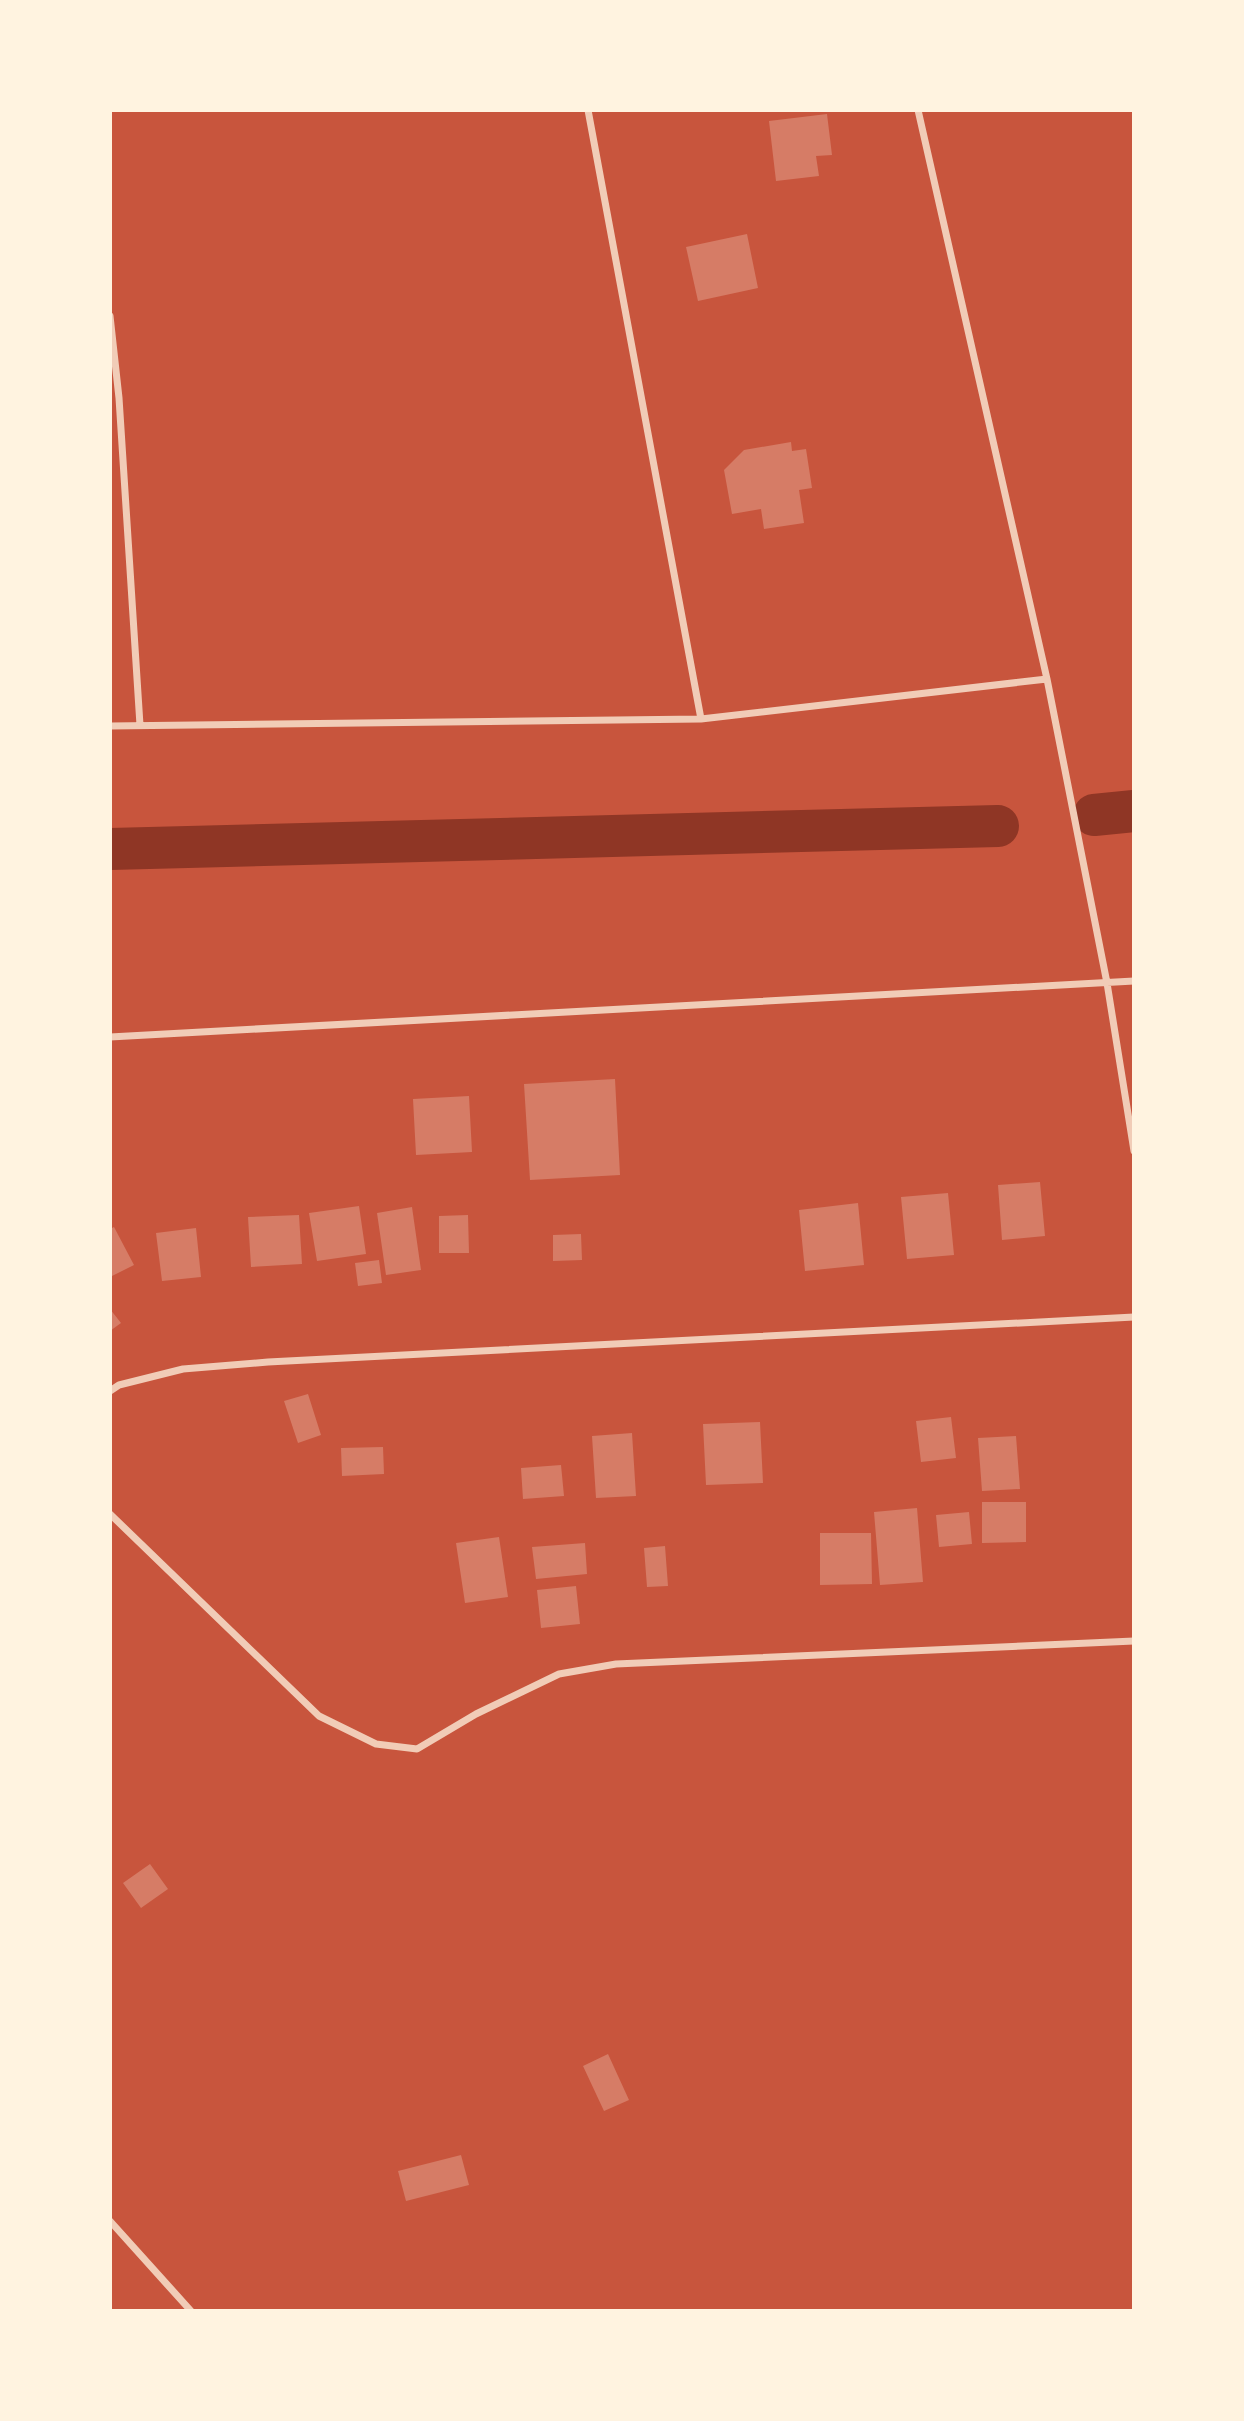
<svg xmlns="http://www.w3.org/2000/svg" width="1244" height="2421" viewBox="0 0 1244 2421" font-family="'Open Sans',sans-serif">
	<rect width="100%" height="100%" fill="#c8553d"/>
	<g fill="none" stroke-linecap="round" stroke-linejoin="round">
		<path stroke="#8f3625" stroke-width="42" d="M 1094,815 L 1134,811
			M 110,849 L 998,826"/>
	</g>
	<path fill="#d67c66" d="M 827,114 L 832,155 L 816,156 L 819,176 L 776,181 L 769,121 Z
		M 747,234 L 758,288 L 698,301 L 686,247 Z
		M 791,442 L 792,451 L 806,449 L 812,488 L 799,490 L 804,523 L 764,529 L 761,509 L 732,514 L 724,470 L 744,450 Z
		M 615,1079 L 620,1175 L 530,1180 L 524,1084 Z
		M 469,1096 L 472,1152 L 416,1155 L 413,1099 Z
		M 1040,1182 L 1045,1236 L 1002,1240 L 998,1185 Z
		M 948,1193 L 954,1255 L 907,1259 L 901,1197 Z
		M 858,1203 L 864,1265 L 805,1271 L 799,1210 Z
		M 359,1206 L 366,1254 L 317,1261 L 309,1213 Z
		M 412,1207 L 421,1270 L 386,1275 L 377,1213 Z
		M 299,1215 L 302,1264 L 251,1267 L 248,1217 Z
		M 468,1215 L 469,1253 L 439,1253 L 439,1216 Z
		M 114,1227 L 134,1265 L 110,1277 L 110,1229 Z
		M 196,1228 L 201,1277 L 162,1281 L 156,1233 Z
		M 581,1234 L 582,1260 L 553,1261 L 553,1235 Z
		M 379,1260 L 382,1283 L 358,1286 L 355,1263 Z
		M 110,1309 L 121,1323 L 110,1331 Z
		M 308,1394 L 321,1435 L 298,1443 L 284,1401 Z
		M 951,1417 L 956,1458 L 921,1462 L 916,1421 Z
		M 760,1422 L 763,1483 L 706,1485 L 703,1424 Z
		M 632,1433 L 636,1496 L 596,1498 L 592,1436 Z
		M 1016,1436 L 1020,1489 L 982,1491 L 978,1438 Z
		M 383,1447 L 384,1474 L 342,1476 L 341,1448 Z
		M 561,1465 L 564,1496 L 523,1499 L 521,1468 Z
		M 982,1502 L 1026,1502 L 1026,1542 L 982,1543 Z
		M 917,1508 L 923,1582 L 880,1585 L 874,1512 Z
		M 969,1512 L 972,1544 L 939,1547 L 936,1515 Z
		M 820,1533 L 871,1533 L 872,1584 L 820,1585 Z
		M 499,1537 L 508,1597 L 465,1603 L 456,1543 Z
		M 585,1543 L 587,1574 L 536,1579 L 532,1547 Z
		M 665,1546 L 668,1586 L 647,1587 L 644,1548 Z
		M 576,1586 L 580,1624 L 541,1628 L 537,1590 Z
		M 150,1864 L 168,1889 L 141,1908 L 123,1883 Z
		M 608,2054 L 629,2100 L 604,2111 L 583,2066 Z
		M 461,2155 L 469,2185 L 406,2201 L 398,2171 Z"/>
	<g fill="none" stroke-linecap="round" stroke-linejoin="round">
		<path stroke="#f1ccb7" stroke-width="7" d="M 588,110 L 701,719
			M 918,110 L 1047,679 L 1107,983 L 1134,1151
			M 110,316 L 119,398 L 140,725
			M 110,726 L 701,719 L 1047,679
			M 110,1037 L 1134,981
			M 110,1391 L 119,1385 L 183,1369 L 268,1362 L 1134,1317
			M 110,1514 L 319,1716 L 376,1744 L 417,1749 L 476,1714 L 559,1674 L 616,1664 L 1134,1641
			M 110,2221 L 191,2311"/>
	</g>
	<rect width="1244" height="2421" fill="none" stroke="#fff3e0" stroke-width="224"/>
</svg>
